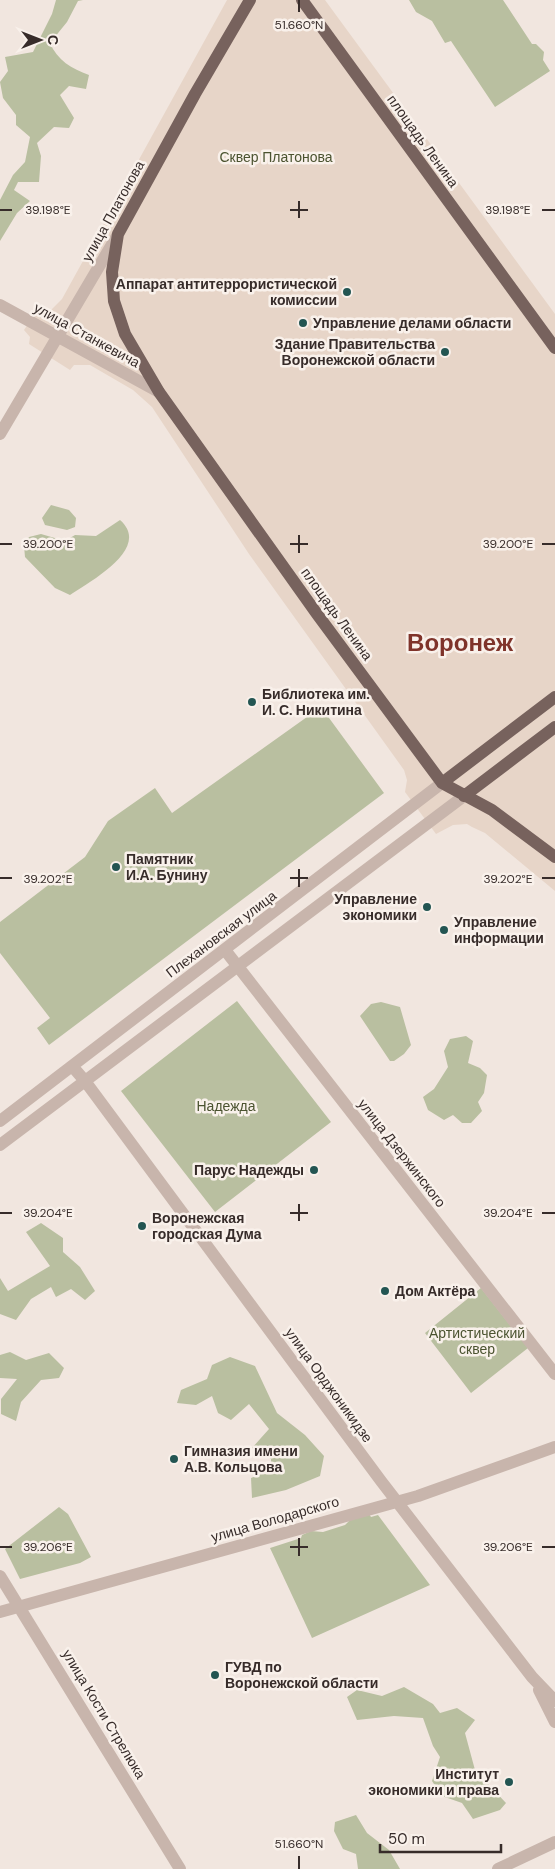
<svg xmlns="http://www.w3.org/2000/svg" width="555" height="1869" viewBox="0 0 555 1869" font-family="'DM Sans',sans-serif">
	<rect width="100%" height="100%" fill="#f1e6df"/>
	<path fill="#b9bfa0" d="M 56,0 L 83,0 L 78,1 L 67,22 L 50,43 C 57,60 72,69 89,75 L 86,89 L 69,86 L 60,95 L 74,118 L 69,128 L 54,127 L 37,143 L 41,156 L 39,182 L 18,182 L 14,190 L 30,201 L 17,213 L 0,241 L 0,200 L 13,175 L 25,162 L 30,137 L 16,125 L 16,115 L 3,98 L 0,82 L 8,71 L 5,57 L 33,52 L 52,14 Z
		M 409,0 L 503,0 L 532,44 L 536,44 L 544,52 L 543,60 L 550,71 L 495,107 L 451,41 L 445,43 L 432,21 L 416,12 Z
		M 51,505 L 69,510 L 76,518 L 75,527 L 67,530 L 45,525 L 42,518 Z
		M 120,520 C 152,548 91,581 70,595 L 55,588 L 25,557 L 24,546 L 29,537 L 41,534 L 65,541 L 75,535 L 96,536 Z
		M 321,707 L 384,793 L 49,1045 L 37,1028 L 50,1018 L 0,953 L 0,922 L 85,857 L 108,821 L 155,788 L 172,813 Z
		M 237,1001 L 331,1122 L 215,1212 L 121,1091 Z
		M 381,1002 L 400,1007 L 411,1045 L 404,1054 L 394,1061 L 390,1061 L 360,1016 L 371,1004 Z
		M 466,1036 L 473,1041 L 468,1063 L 480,1068 L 487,1075 L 484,1093 L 478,1102 L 482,1111 L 471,1123 L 462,1123 L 453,1115 L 444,1120 L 428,1110 L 423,1097 L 434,1089 L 448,1067 L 444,1051 L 450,1039 Z
		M 41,1223 L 63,1238 L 63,1252 L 80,1267 L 95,1291 L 85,1300 L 71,1289 L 56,1297 L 51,1287 L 31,1299 L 16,1320 L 0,1314 L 0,1278 L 8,1291 L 50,1266 L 26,1232 Z
		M 481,1288 L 528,1348 L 471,1393 L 425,1333 Z
		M 10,1352 L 26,1360 L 49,1353 L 64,1368 L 59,1378 L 41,1380 L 21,1402 L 16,1421 L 1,1414 L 1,1399 L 17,1379 L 0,1378 L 0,1355 Z
		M 230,1357 L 255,1366 L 277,1413 L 305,1435 L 324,1456 L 320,1476 L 286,1490 L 252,1498 L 251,1478 L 271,1470 L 271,1459 L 252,1448 L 269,1429 L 249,1404 L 231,1420 L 218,1413 L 212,1396 L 196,1405 L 177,1403 L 181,1390 L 207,1379 L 212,1365 Z
		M 59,1507 L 68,1514 L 91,1557 L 80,1563 L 20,1579 L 5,1549 Z
		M 369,1514 L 371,1517 L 378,1515 L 430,1585 L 312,1638 L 270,1548 L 301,1538 L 302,1535 L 311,1531 L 323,1532 L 345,1525 L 352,1518 Z
		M 404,1687 L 433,1704 L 440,1713 L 457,1708 L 475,1720 L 465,1733 L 475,1770 L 506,1803 L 500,1810 L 473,1819 L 462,1803 L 442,1796 L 432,1781 L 440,1757 L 433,1746 L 423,1718 L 394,1716 L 357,1720 L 347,1697 L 357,1690 L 382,1696 Z
		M 356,1815 L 367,1833 L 389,1850 L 400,1869 L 358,1869 L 356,1854 L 343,1849 L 334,1831 L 335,1822 Z"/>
	<path fill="#e7d5c8" d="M 227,0 L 325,0 L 555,314 L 555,891 L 485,833 L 472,827 L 467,824 L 453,825 L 436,834 L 405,792 L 407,780 L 404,770 L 249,554 L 152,407 L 133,390 L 90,365 L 74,365 L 70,370 L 29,344 L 30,337 L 24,330 L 36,312 L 44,313 L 51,310 L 62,299 Z"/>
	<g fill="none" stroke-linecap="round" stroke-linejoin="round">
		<path stroke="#c8b5ac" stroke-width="12" d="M 0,305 L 159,392
			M 0,434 L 117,236
			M 225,950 L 555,1374
			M 72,1066 L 85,1081 L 381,1481 L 532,1677 L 555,1701
			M 0,1121 L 442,783
			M 0,1145 L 464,796
			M 0,1576 L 180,1869
			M 0,1612 L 418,1496 L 555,1447
			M 539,1690 L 555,1722
			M 498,1869 L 555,1842"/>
		<path stroke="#77625d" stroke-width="12" d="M 250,0 L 195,94 L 118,234 L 112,272 L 114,301 L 125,334 L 159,392 L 317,614 L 442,783 L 492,810 L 555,857
			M 302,0 L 555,348
			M 442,783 L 555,697
			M 464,796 L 555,727"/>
	</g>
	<path fill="none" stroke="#372c2a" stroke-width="2" d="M 299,0 L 299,12M 299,201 L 299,218M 0,210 L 12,210M 290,210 L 308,210M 542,210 L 555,210M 299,535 L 299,553M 0,544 L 12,544M 290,544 L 308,544M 542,544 L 555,544M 299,869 L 299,887M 0,878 L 12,878M 290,878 L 308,878M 542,878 L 555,878M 299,1204 L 299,1221M 0,1213 L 12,1213M 290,1213 L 308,1213M 542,1213 L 555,1213M 299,1538 L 299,1556M 0,1547 L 12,1547M 290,1547 L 308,1547M 542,1547 L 555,1547M 299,1856 L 299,1869"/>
	<g fill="#235552" stroke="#f9f1eb" stroke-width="2">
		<circle cx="347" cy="292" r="5"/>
		<circle cx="303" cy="323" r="5"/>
		<circle cx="445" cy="352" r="5"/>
		<circle cx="252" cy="702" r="5"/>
		<circle cx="116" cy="867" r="5"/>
		<circle cx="427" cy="907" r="5"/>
		<circle cx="444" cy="930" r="5"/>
		<circle cx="314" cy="1170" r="5"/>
		<circle cx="142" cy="1226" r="5"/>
		<circle cx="385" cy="1291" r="5"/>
		<circle cx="174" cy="1459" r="5"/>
		<circle cx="215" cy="1675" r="5"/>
		<circle cx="509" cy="1782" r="5"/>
	</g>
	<g text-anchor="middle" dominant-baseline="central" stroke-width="5" stroke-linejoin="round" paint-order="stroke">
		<g font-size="14" fill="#372c2a" stroke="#f9f1eb">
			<text transform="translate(423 141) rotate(54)">площадь Ленина</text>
			<text transform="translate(113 211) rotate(-61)">улица Платонова</text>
			<text transform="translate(87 335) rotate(29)">улица Станкевича</text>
			<text transform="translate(337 614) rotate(54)">площадь Ленина</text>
			<text transform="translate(221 934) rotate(-37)">Плехановская улица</text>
			<text transform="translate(402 1153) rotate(52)">улица Дзержинского</text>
			<text transform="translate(329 1385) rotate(54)">улица Орджоникидзе</text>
			<text transform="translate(275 1519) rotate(-16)">улица Володарского</text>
			<text transform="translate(104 1714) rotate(59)">улица Кости Стрелюка</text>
		</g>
		<g font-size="14" fill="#4b5330" stroke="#f9f1eb">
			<text x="276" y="157">Сквер Платонова</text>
			<text x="226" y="1106">Надежда</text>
			<text x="477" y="1333">Артистический<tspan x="477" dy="16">сквер</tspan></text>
		</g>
		<g font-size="14" font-weight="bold" fill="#372c2a" stroke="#f9f1eb" text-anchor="start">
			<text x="337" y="284" text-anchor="end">Аппарат антитеррористической<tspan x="337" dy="16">комиссии</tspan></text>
			<text x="313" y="323">Управление делами области</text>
			<text x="435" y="344" text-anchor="end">Здание Правительства<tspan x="435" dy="16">Воронежской области</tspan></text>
			<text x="262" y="694">Библиотека им.<tspan x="262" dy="16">И. С. Никитина</tspan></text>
			<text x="126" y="859">Памятник<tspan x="126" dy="16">И.А. Бунину</tspan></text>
			<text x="417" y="899" text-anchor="end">Управление<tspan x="417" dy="16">экономики</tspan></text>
			<text x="454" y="922">Управление<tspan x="454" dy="16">информации</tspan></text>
			<text x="304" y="1170" text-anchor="end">Парус Надежды</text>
			<text x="152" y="1218">Воронежская<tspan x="152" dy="16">городская Дума</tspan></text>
			<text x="395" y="1291">Дом Актёра</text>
			<text x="184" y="1451">Гимназия имени<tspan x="184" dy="16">А.В. Кольцова</tspan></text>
			<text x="225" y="1667">ГУВД по<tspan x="225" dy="16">Воронежской области</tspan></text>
			<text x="499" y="1774" text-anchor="end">Институт<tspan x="499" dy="16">экономики и права</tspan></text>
		</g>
		<g font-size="24" font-weight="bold" fill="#7f332a" stroke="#f9f1eb">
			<text x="460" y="642">Воронеж</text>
		</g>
	</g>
	<g font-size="12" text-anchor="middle" fill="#372c2a" stroke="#f9f1eb" stroke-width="5" stroke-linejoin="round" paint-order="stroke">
		<text x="299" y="29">51.660°N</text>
		<text x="508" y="214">39.198°E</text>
		<text x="48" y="214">39.198°E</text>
		<text x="48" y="548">39.200°E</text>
		<text x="508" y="548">39.200°E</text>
		<text x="48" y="883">39.202°E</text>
		<text x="508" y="883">39.202°E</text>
		<text x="48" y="1217">39.204°E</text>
		<text x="508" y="1217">39.204°E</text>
		<text x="48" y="1551">39.206°E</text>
		<text x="508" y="1551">39.206°E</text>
		<text x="299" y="1848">51.660°N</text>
	</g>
	<g transform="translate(40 40) rotate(90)" stroke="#f9f1eb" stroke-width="4" paint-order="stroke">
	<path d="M0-4L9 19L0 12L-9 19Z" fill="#372c2a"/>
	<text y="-8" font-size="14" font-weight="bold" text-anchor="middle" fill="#372c2a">С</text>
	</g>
	<path d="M380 1844v8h121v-8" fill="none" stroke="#372c2a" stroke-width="2.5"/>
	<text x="388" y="1844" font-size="15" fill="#372c2a" stroke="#f9f1eb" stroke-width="4" paint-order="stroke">50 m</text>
</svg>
